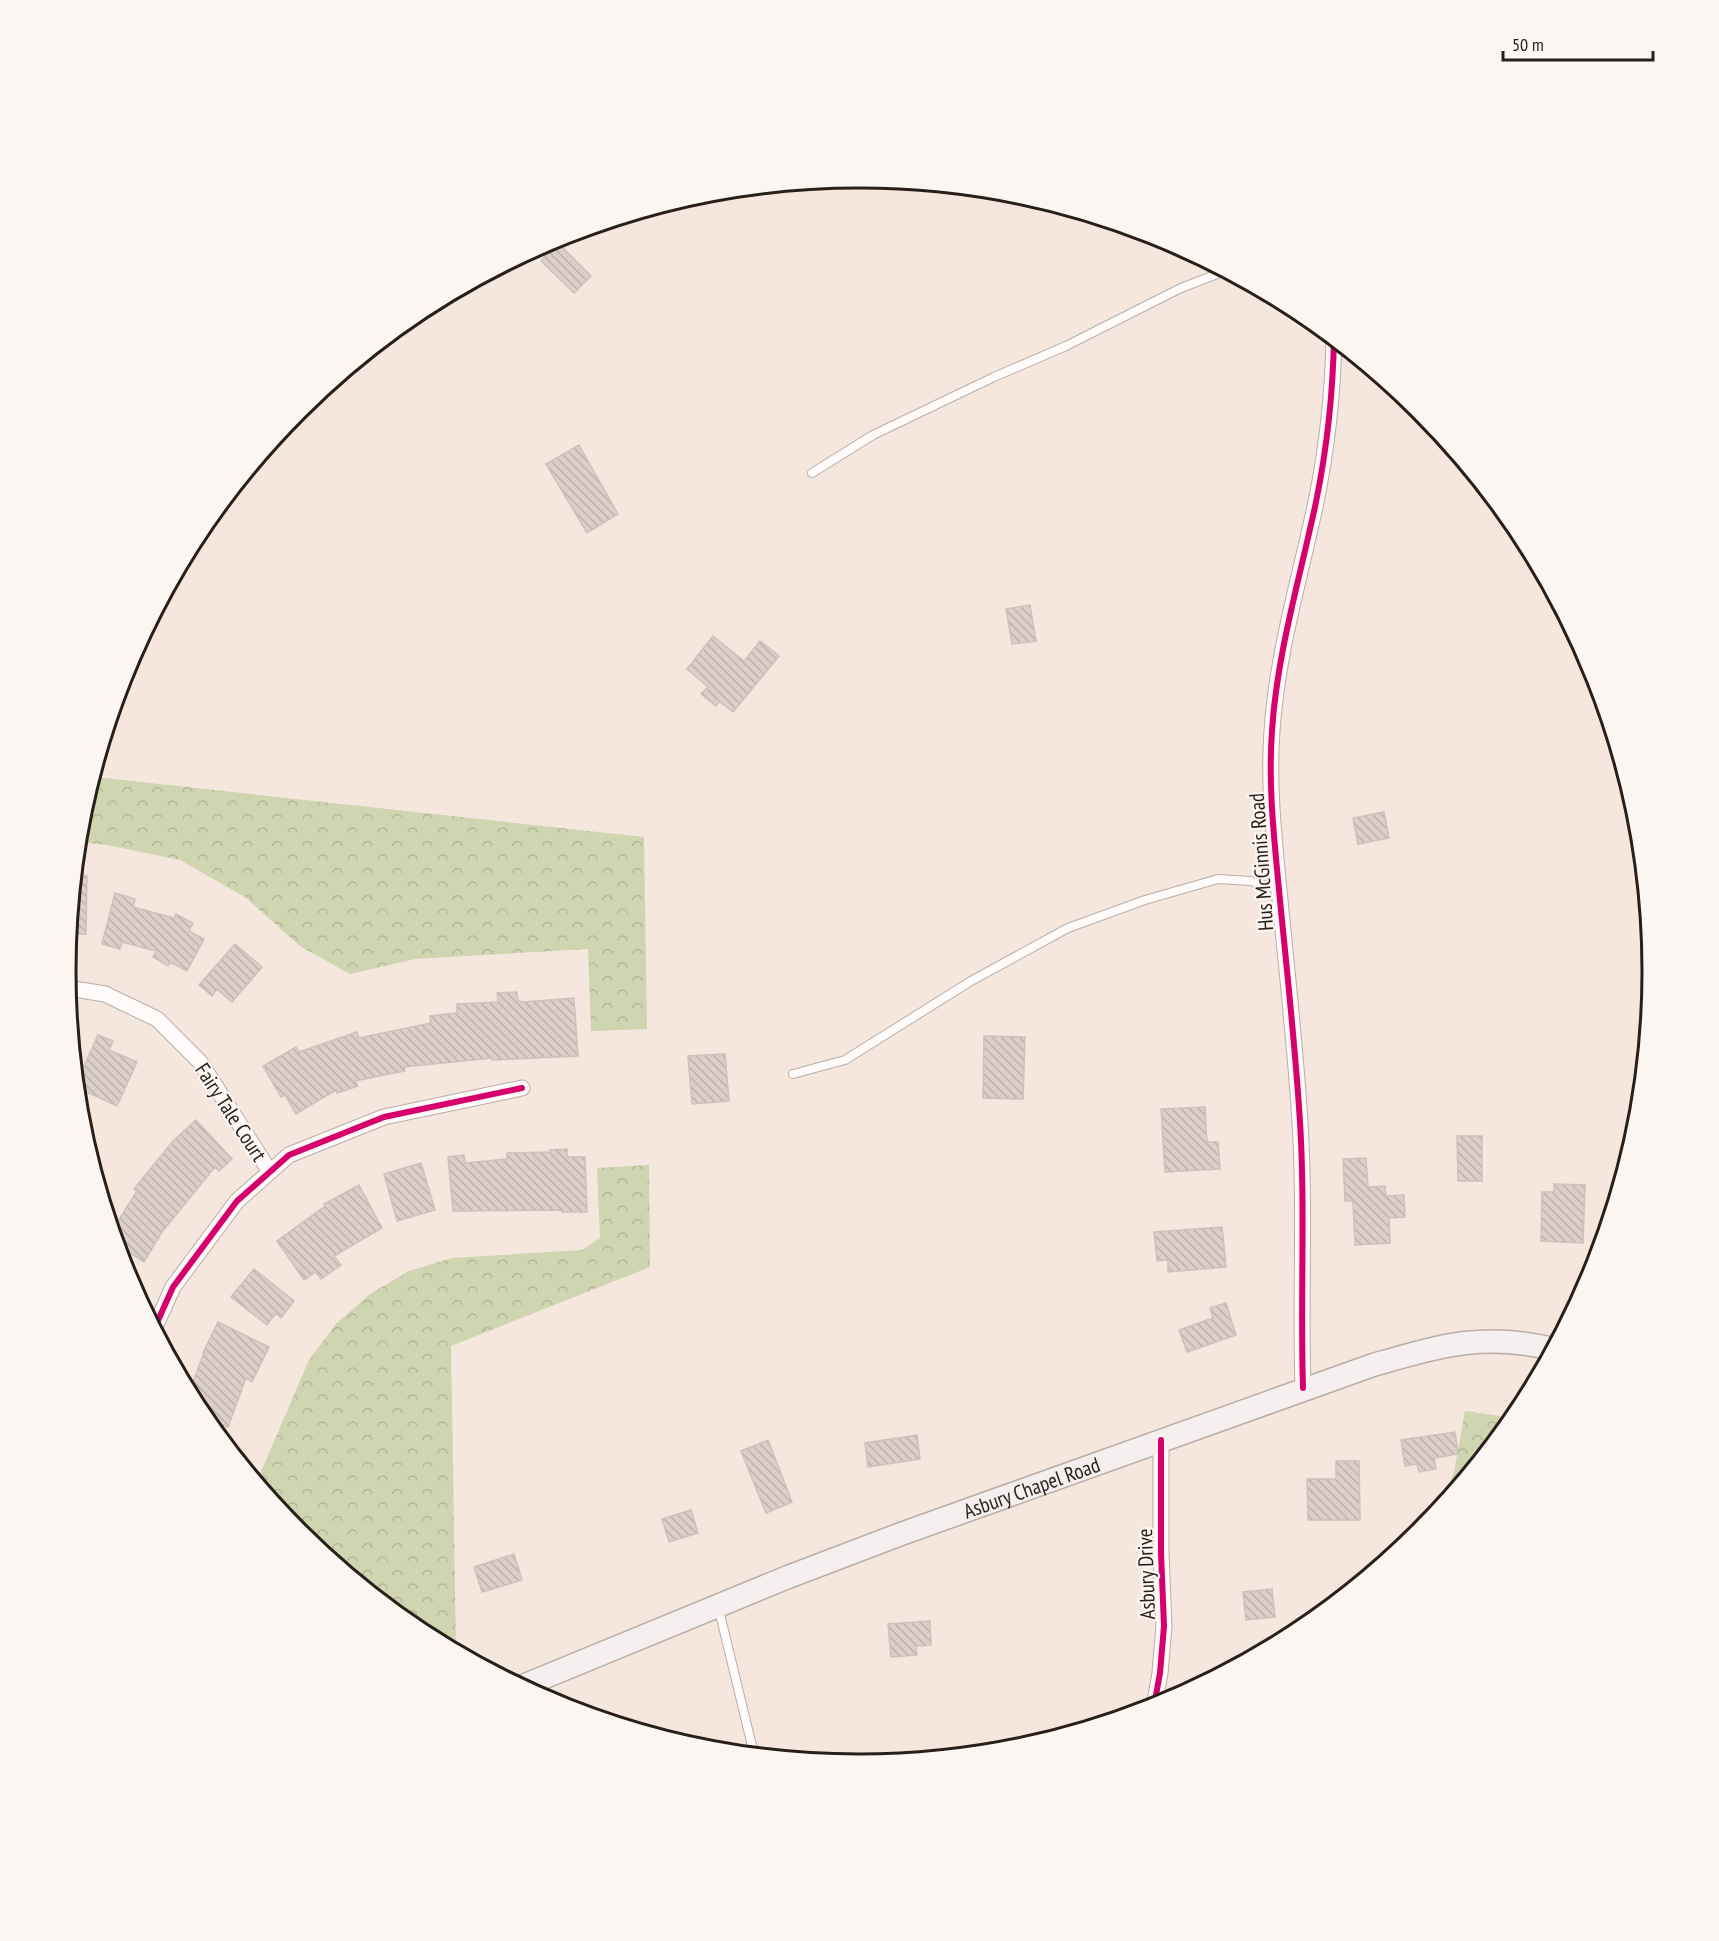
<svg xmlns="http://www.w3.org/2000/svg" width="1719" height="1941" viewBox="0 0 1719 1941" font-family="'PT Sans Narrow',sans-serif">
	<defs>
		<pattern id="forest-crowns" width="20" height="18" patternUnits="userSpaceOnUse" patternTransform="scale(1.5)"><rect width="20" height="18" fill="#ced5b0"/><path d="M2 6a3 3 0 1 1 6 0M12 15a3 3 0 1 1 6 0" fill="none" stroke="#b1b697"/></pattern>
		<pattern id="building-back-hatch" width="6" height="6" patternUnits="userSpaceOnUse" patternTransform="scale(1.5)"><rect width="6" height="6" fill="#dccfca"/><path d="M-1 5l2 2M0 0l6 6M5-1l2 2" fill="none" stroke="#bdb1ad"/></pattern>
	</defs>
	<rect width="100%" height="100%" fill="#f5e7dd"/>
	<path fill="url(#forest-crowns)" d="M 95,769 L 95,777 L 644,837 L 647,1029 L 591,1031 L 588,949 L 415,959 L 350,974 L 300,946 L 245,897 L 180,860 L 107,845 L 79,842 L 81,815 Z
		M 649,1165 L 650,1267 L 451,1346 L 456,1650 L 418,1630 L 298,1531 L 257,1481 L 309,1360 L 336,1324 L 370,1294 L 409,1271 L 452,1258 L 582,1250 L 600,1238 L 597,1168 Z
		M 1465,1411 L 1514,1418 L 1443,1504 L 1454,1472 Z"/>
	<path fill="url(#building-back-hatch)" stroke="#cdc1bc" stroke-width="1.5" d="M 558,243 L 591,276 L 574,293 L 541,261 Z
		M 579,445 L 618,514 L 587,533 L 546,464 Z
		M 1030,605 L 1036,641 L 1012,644 L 1006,609 Z
		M 713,636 L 744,661 L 760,641 L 779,656 L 733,712 L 719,701 L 716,706 L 701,694 L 708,687 L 687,669 Z
		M 1384,812 L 1389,838 L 1358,844 L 1353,818 Z
		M 75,876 L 87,876 L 86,934 L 70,934 Z
		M 115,893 L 135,899 L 133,907 L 174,918 L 176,914 L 193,923 L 189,931 L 204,939 L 187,971 L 170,962 L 168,966 L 153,957 L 156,951 L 122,942 L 120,949 L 102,944 Z
		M 235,944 L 262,967 L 232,1002 L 217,989 L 212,996 L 199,985 Z
		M 517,992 L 518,1001 L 523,1002 L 574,998 L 578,1056 L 492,1060 L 492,1058 L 404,1067 L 405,1071 L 355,1081 L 358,1086 L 337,1093 L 336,1090 L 296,1114 L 285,1095 L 281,1097 L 263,1066 L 296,1047 L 299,1052 L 357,1032 L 359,1038 L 431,1023 L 430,1016 L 457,1013 L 457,1004 L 498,1002 L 497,993 Z
		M 98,1035 L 113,1041 L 109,1050 L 137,1062 L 117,1106 L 78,1088 L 77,1082 Z
		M 984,1036 L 1025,1037 L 1023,1099 L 983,1098 Z
		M 725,1054 L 729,1101 L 692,1104 L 688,1056 Z
		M 1205,1107 L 1207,1142 L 1218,1142 L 1220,1169 L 1165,1172 L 1161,1109 Z
		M 196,1120 L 232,1159 L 219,1171 L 215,1167 L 162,1232 L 144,1262 L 118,1245 L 113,1229 L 137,1191 L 134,1189 L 173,1141 Z
		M 1457,1136 L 1482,1136 L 1482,1181 L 1458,1181 Z
		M 567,1149 L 567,1157 L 585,1157 L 587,1212 L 562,1212 L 562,1210 L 453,1211 L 448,1157 L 464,1155 L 465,1163 L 507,1159 L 507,1153 L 551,1152 L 550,1150 Z
		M 1366,1158 L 1368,1187 L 1385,1186 L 1386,1196 L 1404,1195 L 1405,1217 L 1389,1218 L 1390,1243 L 1355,1245 L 1353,1201 L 1345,1201 L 1343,1159 Z
		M 421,1163 L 435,1210 L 397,1221 L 384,1174 Z
		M 1554,1184 L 1585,1185 L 1583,1243 L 1541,1241 L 1542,1192 L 1554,1192 Z
		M 359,1185 L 382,1228 L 334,1256 L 341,1265 L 321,1279 L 316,1272 L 304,1280 L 277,1241 L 325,1206 L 324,1204 Z
		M 1222,1227 L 1226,1267 L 1168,1272 L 1168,1260 L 1157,1261 L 1154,1232 Z
		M 254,1269 L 294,1301 L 281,1318 L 276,1313 L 267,1325 L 231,1297 Z
		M 1226,1303 L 1236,1335 L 1187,1352 L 1179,1330 L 1213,1318 L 1210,1308 Z
		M 218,1322 L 269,1347 L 252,1382 L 246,1378 L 228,1427 L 205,1418 L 189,1392 L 204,1353 L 203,1353 Z
		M 1455,1432 L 1458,1454 L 1434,1458 L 1436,1469 L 1419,1472 L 1417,1464 L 1405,1466 L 1401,1440 Z
		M 917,1435 L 920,1459 L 868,1467 L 865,1443 Z
		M 768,1440 L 792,1502 L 766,1513 L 741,1451 Z
		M 1336,1461 L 1359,1461 L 1360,1520 L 1308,1520 L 1307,1479 L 1336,1479 Z
		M 691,1510 L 698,1533 L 669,1542 L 662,1519 Z
		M 514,1554 L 522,1580 L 482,1592 L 474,1567 Z
		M 1272,1589 L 1275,1617 L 1246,1620 L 1243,1592 Z
		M 930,1621 L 931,1645 L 916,1646 L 917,1655 L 891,1657 L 888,1624 Z"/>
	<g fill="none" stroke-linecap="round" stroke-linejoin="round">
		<defs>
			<path id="lane" d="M 812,473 L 873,435 L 994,377 L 1066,346 L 1181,288 L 1225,271
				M 793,1074 L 845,1060 L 971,981 L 1068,928 L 1145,900 L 1218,879 L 1250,881 L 1279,889
				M 719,1610 L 754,1754"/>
			<path id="street" d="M 68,988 L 105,994 L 157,1019 L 200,1062 L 270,1172
				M 155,1327 L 173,1287 L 237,1201 L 289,1155 L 384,1117 L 522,1088
				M 1303,1388 C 1300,1295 1306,1200 1299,1107 C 1294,1034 1286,962 1279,890 C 1274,837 1268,784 1272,731 C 1277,653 1300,578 1316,502 C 1327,448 1333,393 1334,338
				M 1154,1706 L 1160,1673 L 1164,1626 L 1161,1553 L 1161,1440"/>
			<g id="secondary">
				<path id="s1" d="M 523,1686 L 788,1577 L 901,1534 L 1373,1365 C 1440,1346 1483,1332 1553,1349"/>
			</g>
		</defs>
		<use href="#lane" stroke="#b9aea7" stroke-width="10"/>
		<use href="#street" stroke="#b9aea7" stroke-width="17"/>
		<use href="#secondary" stroke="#b9aea7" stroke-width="25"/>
		<use href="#lane" stroke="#fefbfa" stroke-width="8"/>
		<use href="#street" stroke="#fefbfa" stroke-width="15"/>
		<use href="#secondary" stroke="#f5f0ef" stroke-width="22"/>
		<defs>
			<path id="cycleway" d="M 155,1327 L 173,1287 L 237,1201 L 289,1155 L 384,1117 L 522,1088
				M 1303,1388 C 1300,1295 1306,1200 1299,1107 C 1294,1034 1286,962 1279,890 C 1274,837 1268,784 1272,731 C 1277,653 1300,578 1316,502 C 1327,448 1333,393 1334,338
				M 1154,1706 L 1160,1673 L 1164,1626 L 1161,1553 L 1161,1440"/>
		</defs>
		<use href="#cycleway" stroke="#fcf6f3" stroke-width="10"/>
		<use href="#cycleway" stroke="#d6006c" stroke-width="6"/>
	</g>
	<g text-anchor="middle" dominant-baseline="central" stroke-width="4.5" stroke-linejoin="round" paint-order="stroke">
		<g font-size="21" fill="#281f18" stroke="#fcf6f3">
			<text transform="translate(1261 862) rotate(-94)">Hus McGinnis Road</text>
			<text transform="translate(231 1112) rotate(57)">Fairy Tale Court</text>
			<text stroke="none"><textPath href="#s1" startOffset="546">Asbury Chapel Road</textPath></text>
			<text transform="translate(1146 1574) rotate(-92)">Asbury Drive</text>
		</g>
	</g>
	<path d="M0 0H1719V1941H0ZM76 971a783 783 0 1 1 1566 0a783 783 0 1 1-1566 0Z" fill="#fcf6f3" fill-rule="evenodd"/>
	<path fill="none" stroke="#281f18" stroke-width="3" d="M76 971a783 783 0 1 1 1566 0a783 783 0 1 1-1566 0Z"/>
	<path d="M1503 51v9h150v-9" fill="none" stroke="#281f18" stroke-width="3"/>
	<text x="1512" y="51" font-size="18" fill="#281f18" stroke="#fcf6f3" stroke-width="4.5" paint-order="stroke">50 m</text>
</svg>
